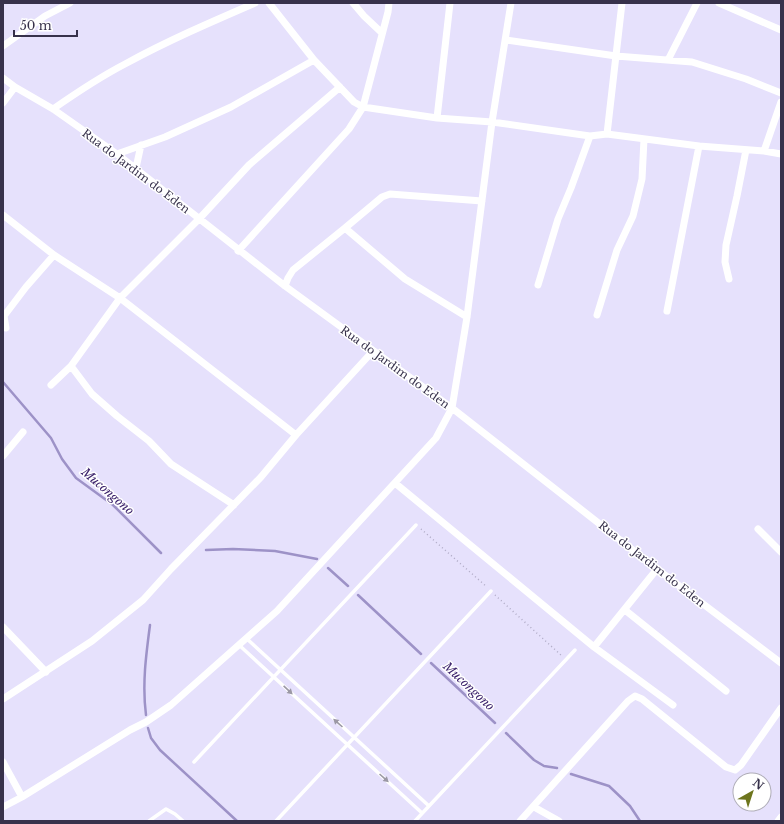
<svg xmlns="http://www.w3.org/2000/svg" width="784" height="824" viewBox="0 0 784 824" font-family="'Libre Baskerville',serif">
	<rect width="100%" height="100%" fill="#e6e1fc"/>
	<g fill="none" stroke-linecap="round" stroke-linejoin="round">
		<path stroke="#9d92c7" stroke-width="2.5" d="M 3,382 L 51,438 L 62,459 L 76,478 L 113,505 L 161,553
			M 206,550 L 233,549 L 275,551 L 317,559
			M 328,568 L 348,586
			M 358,595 L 421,654
			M 431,663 L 495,723
			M 146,715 C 142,685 146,655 150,625
			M 148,728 L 151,738 L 160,750 L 237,821
			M 506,733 L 534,760 L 544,766 L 557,768
			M 571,774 L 609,786 L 630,806 L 640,821"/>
		<path stroke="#b1acc7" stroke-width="1.5" stroke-dasharray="1 3" stroke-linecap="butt" d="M 421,529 L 487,587
			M 495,595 L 562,656"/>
		<path stroke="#fff" stroke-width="3.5" d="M 246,638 L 429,806
			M 239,645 L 422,813
			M 194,762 L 416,525
			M 149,821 L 166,809 L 175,814 L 183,821
			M 276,821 L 491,591
			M 415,821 L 575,650"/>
		<path stroke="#fff" stroke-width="7" d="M 269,3 L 314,60 L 354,102 L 363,107 L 437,118 L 492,122 L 590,136 L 607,134 L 699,146 L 764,151 L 781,154
			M 353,3 L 364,16 L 382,33
			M 719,3 L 781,30
			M 506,40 L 616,56 L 692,62 L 746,79 L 781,93
			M 3,46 L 45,16 L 70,3
			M 668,60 L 697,3
			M 3,78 L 15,87 L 53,109 L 117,154 L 285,286 L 452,408 L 657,569 L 781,663
			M 3,103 L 15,87
			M 53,109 C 76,93 100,77 125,64 C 167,41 211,22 255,3
			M 437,118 L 450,3
			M 607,134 L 622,3
			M 764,151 L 781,102
			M 117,154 L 165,137 L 231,107 L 314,60
			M 136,168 L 141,145
			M 3,215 L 54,255 L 120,298 L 296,435
			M 238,251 L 349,129 L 363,107 L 388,12 L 389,3
			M 729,279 L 725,262 L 726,245 L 737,196 L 746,150
			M 538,285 L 558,219 L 571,188 L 590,136
			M 285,286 L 288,278 L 293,270 L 345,228
			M 667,311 L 699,146
			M 597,315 L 617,250 L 633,216 L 642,179 L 644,139
			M 467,317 L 405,279 L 345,228 L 382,197 L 390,194 L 482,201
			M 6,328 L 4,316 L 26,287 L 54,255
			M 71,366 L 92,394 L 117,416 L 149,441 L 171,464 L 234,505
			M 51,385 L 71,366 L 120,298 L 199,219 L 249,165 L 340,87
			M 3,456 L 23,432
			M 395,483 L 594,647 L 673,705
			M 758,529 L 781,552
			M 625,610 L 726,691
			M 3,627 L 46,672
			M 594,647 L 657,569
			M 3,699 L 92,641 L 143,600 L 171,569 L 261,477 L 296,435 L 373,351
			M 3,762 L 22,797
			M 3,807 L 22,797 L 130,730 L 146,722 L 171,705 L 277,611 L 436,438 L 452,408 L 467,317 L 492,122 L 511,3
			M 534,807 L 559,821
			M 520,821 L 628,701 L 635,696 L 642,699 L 726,767 L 735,770 L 741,765 L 781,708
			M 778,821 L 781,817"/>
	</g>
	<defs><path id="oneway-solid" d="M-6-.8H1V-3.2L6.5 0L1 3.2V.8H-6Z"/></defs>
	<g fill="#9b98a5">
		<use href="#oneway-solid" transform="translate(288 690) rotate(43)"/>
		<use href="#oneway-solid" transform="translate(338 723) rotate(-138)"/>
		<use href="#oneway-solid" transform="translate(384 778) rotate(42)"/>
	</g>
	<g text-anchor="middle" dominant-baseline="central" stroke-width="3" stroke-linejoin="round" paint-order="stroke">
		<g font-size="11" fill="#37314b" stroke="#fff">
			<text transform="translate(136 171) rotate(37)">Rua do Jardim do Eden</text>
			<text transform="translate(395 367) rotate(36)">Rua do Jardim do Eden</text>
			<text transform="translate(652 564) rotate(38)">Rua do Jardim do Eden</text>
		</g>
		<g font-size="12" font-style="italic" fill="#3c236c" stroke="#fff">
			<text transform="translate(108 491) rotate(41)">Mucongono</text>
			<text transform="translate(469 686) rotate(43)">Mucongono</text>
		</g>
	</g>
	<rect width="784" height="824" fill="none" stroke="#37314b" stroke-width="8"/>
	<g transform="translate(752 792) rotate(39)"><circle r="19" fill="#ffffff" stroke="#afadb7"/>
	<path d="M0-3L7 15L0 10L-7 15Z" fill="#6d751d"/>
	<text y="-6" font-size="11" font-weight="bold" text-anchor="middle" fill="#37314b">N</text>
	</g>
	<path d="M14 30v6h63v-6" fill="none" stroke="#37314b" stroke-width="2"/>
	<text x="20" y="30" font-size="12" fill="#37314b" stroke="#ffffff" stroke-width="3" paint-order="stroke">50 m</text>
</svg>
